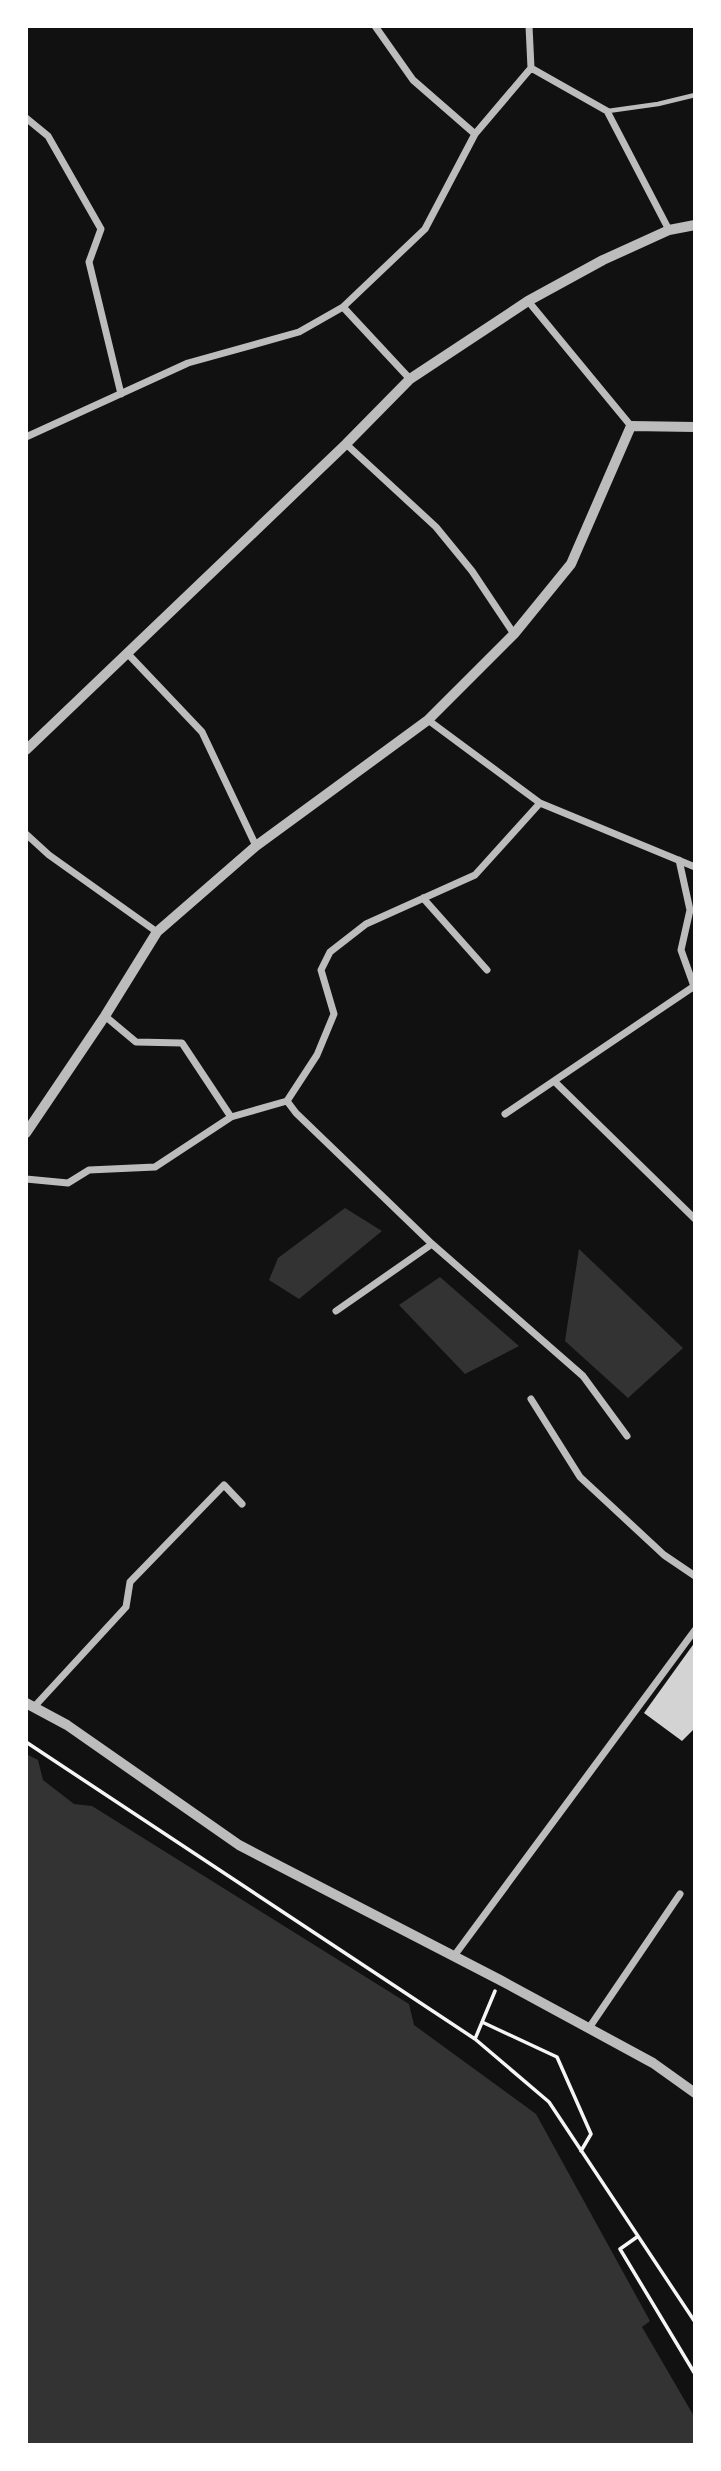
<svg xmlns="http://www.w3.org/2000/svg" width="721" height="2471" viewBox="0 0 721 2471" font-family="Arial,sans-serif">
	<rect width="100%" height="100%" fill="#111"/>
	<path fill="#333" d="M 345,1208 L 382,1231 L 299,1299 L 269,1280 L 278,1258 Z
		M 579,1249 L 683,1348 L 628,1398 L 565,1341 Z
		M 440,1277 L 519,1346 L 465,1374 L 399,1305 Z
		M 26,1754 L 38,1760 L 43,1780 L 74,1804 L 92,1806 L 409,2004 L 414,2025 L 536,2114 L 650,2321 L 642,2327 L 695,2418 L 695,2445 L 26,2445 Z"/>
	<path fill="#d3d3d3" d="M 695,1642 L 695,1728 L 682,1741 L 644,1713 Z"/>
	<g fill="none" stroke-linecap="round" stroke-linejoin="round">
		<path stroke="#f5f5f5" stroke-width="3.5" d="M 26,1742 L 475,2039 L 549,2102 L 695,2322
			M 482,2022 L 557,2057 L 591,2134 L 581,2151
			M 475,2039 L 495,1991
			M 637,2237 L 620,2249 L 695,2374"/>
		<path stroke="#bcbcbc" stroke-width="4.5" d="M 608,111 L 658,104 L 695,95"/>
		<path stroke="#bcbcbc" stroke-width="7" d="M 375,26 L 413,80 L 475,134
			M 531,68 L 607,111 L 669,230
			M 26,118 L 48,136 L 101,229 L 89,262 L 121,394
			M 528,301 L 631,426
			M 343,307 L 410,379
			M 26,437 L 188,363 L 299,332 L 343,307 L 425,229 L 475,134 L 531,68 L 529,26
			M 346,444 L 436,527 L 472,571 L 514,634
			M 128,654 L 202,732 L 256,846
			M 428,720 L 540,803 L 695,867
			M 26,834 L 49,855 L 157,932
			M 679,860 L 690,910 L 681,950 L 695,989
			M 423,898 L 487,970
			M 105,1016 L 136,1042 L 182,1043 L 231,1117
			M 554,1081 L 695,1219
			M 287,1101 L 296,1113 L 432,1244 L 583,1376 L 627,1436
			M 505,1114 L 693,987
			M 26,1179 L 68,1183 L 89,1170 L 155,1167 L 231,1117 L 287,1101 L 317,1055 L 334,1014 L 321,970 L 330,952 L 366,924 L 475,875 L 540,803
			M 336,1311 L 432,1244
			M 531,1399 L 580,1477 L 664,1555 L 695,1576
			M 34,1707 L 126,1607 L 130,1582 L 224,1485 L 242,1504
			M 454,1956 L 695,1630
			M 589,2028 L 680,1894"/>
		<path stroke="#bcbcbc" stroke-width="10" d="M 26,750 L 346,444 L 410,379 L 528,301 L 603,260 L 669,230 L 695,225
			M 26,1133 L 105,1016 L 157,932 L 256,846 L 428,720 L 514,634 L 571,564 L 631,426 L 695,427
			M 26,1703 L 67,1725 L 239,1845 L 500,1980 L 653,2063 L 695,2093"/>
	</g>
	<rect width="721" height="2471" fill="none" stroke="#ffffff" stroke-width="56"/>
</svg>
